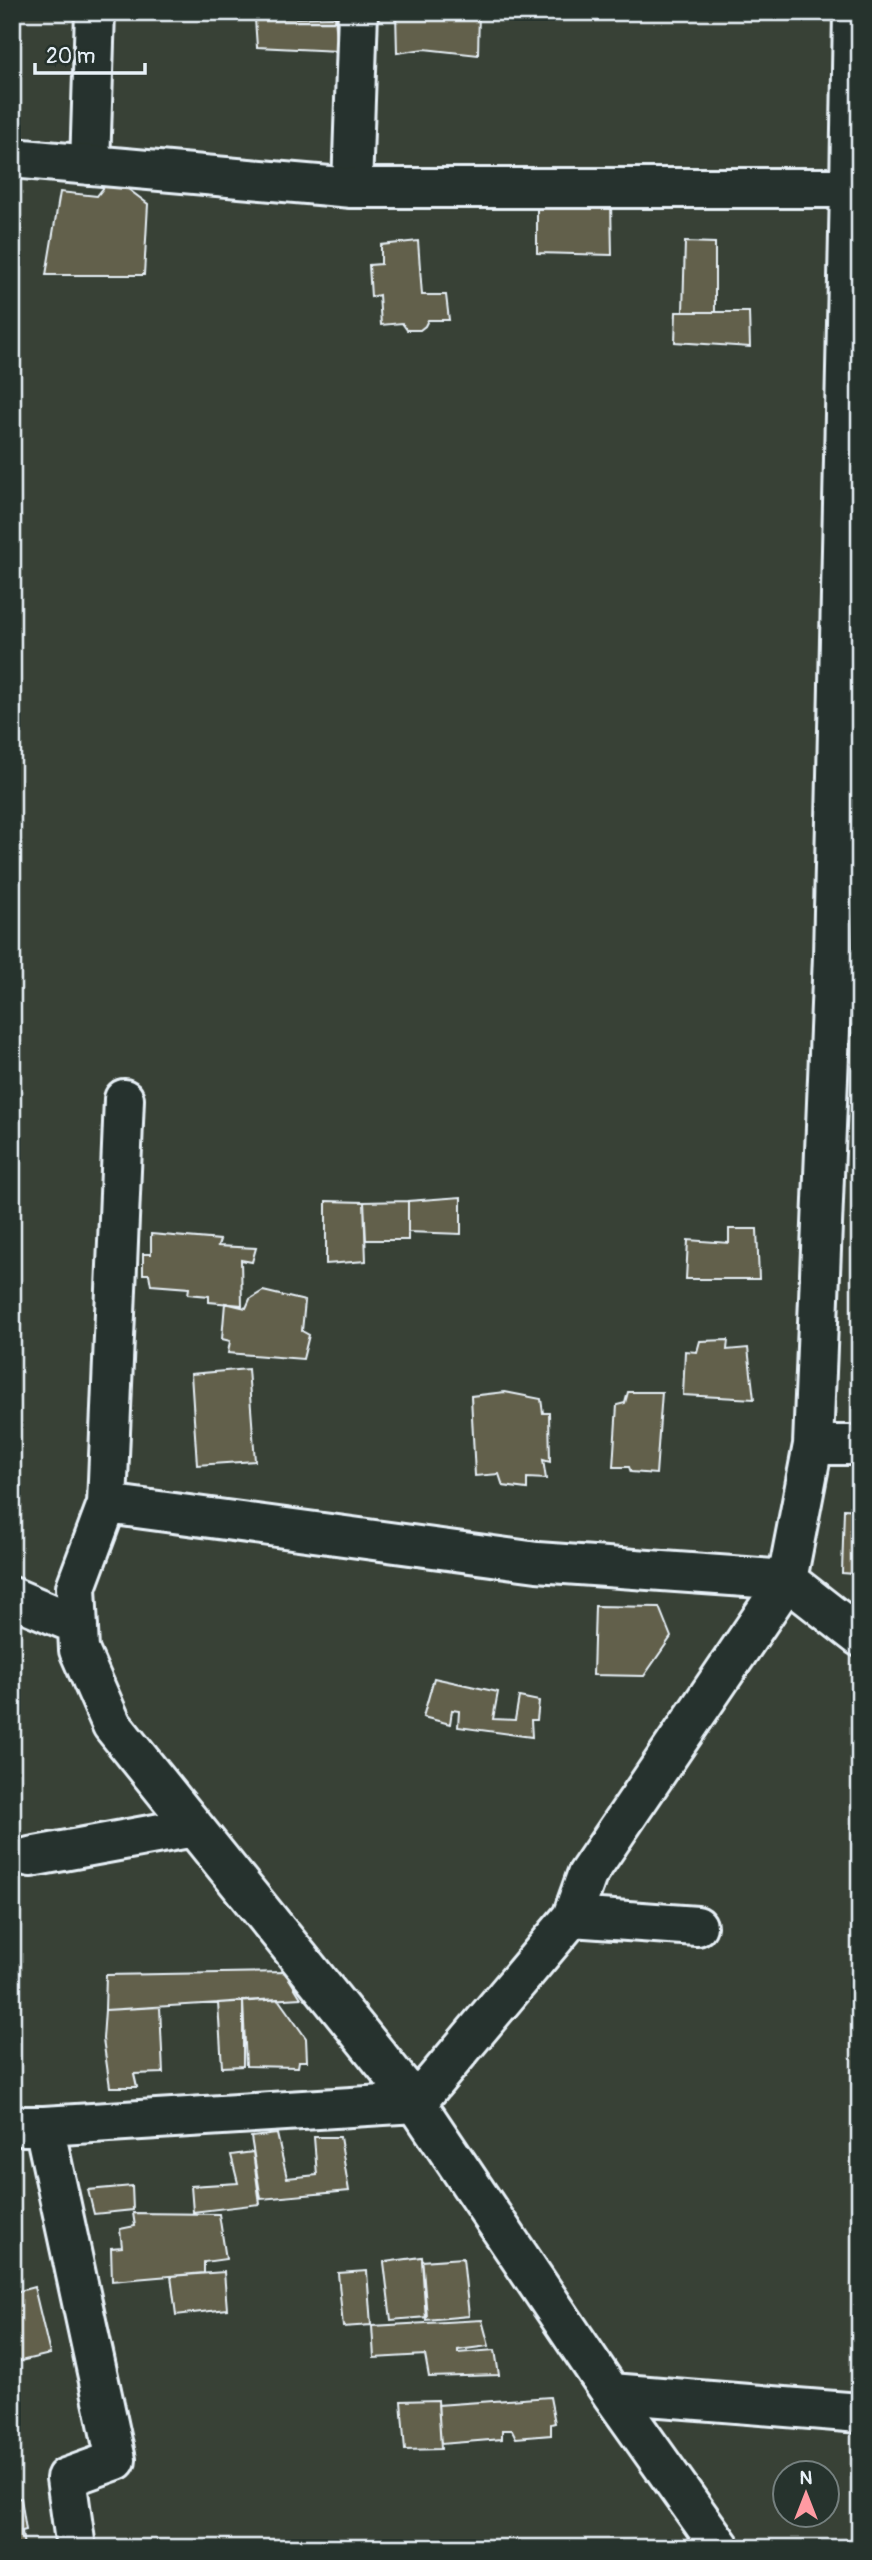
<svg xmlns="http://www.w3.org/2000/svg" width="872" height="2560" viewBox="0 0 872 2560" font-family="Pangolin,sans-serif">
	<rect width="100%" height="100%" fill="#384136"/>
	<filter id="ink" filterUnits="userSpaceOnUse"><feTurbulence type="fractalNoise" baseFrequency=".0143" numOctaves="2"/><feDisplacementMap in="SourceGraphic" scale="14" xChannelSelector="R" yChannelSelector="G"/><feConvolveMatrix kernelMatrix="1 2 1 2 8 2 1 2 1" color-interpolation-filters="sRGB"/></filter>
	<g filter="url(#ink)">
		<path fill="#62614c" stroke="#e8f1f8" stroke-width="2" d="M 137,12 L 217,12 L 217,15 L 137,16 Z
			M 259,12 L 259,19 L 224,13 L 224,12 Z
			M 396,12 L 479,12 L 478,55 L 424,49 L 397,53 Z
			M 335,17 L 338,51 L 257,47 L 255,19 Z
			M 112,177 L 148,204 L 144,275 L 46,275 L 60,192 L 97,196 Z
			M 537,202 L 611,202 L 612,255 L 537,253 Z
			M 418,241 L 422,295 L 446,295 L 449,320 L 428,320 L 425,326 L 420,330 L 407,330 L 402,323 L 381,325 L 379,295 L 371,297 L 369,265 L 381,264 L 381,245 Z
			M 685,242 L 715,243 L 715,312 L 683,312 Z
			M 676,312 L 749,312 L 750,347 L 675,342 Z
			M 461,1197 L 461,1234 L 408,1232 L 408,1201 Z
			M 326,1201 L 364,1202 L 366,1261 L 326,1264 Z
			M 408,1201 L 408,1240 L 366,1240 L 364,1202 Z
			M 729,1229 L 757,1229 L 759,1279 L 686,1279 L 688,1240 L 729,1243 Z
			M 151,1234 L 220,1240 L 218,1246 L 256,1248 L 252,1262 L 241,1260 L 242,1305 L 209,1302 L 209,1296 L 188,1294 L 189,1288 L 151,1285 L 149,1274 L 143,1274 L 143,1254 L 151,1254 Z
			M 263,1291 L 305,1301 L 302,1331 L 309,1335 L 303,1359 L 228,1353 L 230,1341 L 222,1339 L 225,1303 L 246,1308 L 250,1299 Z
			M 728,1340 L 727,1350 L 748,1348 L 754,1399 L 683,1395 L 685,1351 L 697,1352 L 700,1341 Z
			M 248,1369 L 255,1461 L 197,1465 L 191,1374 Z
			M 505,1392 L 541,1399 L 543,1413 L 549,1413 L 550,1462 L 543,1460 L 546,1479 L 527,1478 L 527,1489 L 503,1486 L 499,1474 L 475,1476 L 471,1396 Z
			M 628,1392 L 662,1392 L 656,1474 L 631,1472 L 629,1467 L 613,1467 L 617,1405 L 625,1403 Z
			M 844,1509 L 860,1510 L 860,1582 L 856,1574 L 842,1573 Z
			M 595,1606 L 659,1607 L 671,1637 L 644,1676 L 593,1675 Z
			M 434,1678 L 498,1692 L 493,1719 L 515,1720 L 519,1697 L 539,1701 L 537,1720 L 531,1720 L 532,1737 L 458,1727 L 459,1711 L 452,1710 L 450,1724 L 423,1717 Z
			M 285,1972 L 301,1998 L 105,2010 L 106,1975 Z
			M 278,1999 L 306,2038 L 307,2061 L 299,2061 L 298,2067 L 246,2066 L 243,2001 Z
			M 243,2001 L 243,2066 L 222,2067 L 218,2003 Z
			M 160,2007 L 163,2073 L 134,2074 L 137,2087 L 110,2087 L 103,2039 L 105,2010 Z
			M 277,2134 L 287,2178 L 317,2175 L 314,2137 L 340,2137 L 349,2191 L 261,2199 L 251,2137 Z
			M 253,2152 L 260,2204 L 193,2212 L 191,2186 L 238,2183 L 231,2155 Z
			M 132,2186 L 133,2210 L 94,2214 L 88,2190 Z
			M 133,2213 L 219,2214 L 226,2259 L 204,2262 L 204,2273 L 112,2281 L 111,2248 L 122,2247 L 120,2229 L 135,2226 Z
			M 422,2257 L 427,2317 L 391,2320 L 384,2262 Z
			M 463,2258 L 469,2316 L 426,2320 L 422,2261 Z
			M 367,2271 L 371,2325 L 343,2327 L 338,2273 Z
			M 224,2272 L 227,2309 L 176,2315 L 171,2276 Z
			M 34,2287 L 50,2354 L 12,2363 L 12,2293 Z
			M 482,2320 L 489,2346 L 458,2350 L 458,2353 L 495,2350 L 499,2375 L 429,2377 L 425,2355 L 374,2358 L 372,2326 Z
			M 550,2397 L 555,2423 L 551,2424 L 551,2435 L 516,2438 L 512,2430 L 502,2430 L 502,2439 L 441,2444 L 438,2405 Z
			M 438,2400 L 441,2449 L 405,2450 L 401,2401 Z
			M 21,2498 L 26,2530 L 22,2531 L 24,2548 L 12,2548 L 12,2499 Z"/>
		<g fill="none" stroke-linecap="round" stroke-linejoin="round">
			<defs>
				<path id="street" d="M 90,165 L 95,12
					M 352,188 L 358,12
					M 124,1099 L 107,1504 L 76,1587 L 79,1650 L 112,1725 L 416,2103 L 611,2393 L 721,2548
					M 813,1445 L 860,1445
					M 107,1504 L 537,1562 L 787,1580 L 860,1637
					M 12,1597 L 78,1625
					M 30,1857 L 194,1827
					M 572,1917 L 697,1926
					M 12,2126 L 44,2126 L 416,2103 L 572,1917 L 587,1875 L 787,1580 L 813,1445 L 833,956 L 850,188
					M 44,2126 L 116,2460 L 66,2478 L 76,2548
					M 611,2393 L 860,2413"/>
				<path id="secondary" d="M 12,158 L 352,188 L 850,188 L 853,12"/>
			</defs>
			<use href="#street" stroke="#e8f1f8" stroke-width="44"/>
			<use href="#secondary" stroke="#e8f1f8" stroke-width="44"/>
			<use href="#street" stroke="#26332d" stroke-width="38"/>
			<use href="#secondary" stroke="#26332d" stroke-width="38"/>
		</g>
	</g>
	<rect width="872" height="2560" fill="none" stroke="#26332d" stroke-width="42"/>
	<rect x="21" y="21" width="830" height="2518" fill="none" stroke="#e8f1f8" stroke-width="2.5" filter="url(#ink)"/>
	<g transform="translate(806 2494)"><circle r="33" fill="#26332d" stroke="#747f7e" stroke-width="2"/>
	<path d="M0-5L12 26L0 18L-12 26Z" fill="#ff9aa2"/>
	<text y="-10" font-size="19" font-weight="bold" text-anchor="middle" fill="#e8f1f8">N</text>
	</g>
	<path d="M35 63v10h110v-10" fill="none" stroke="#e8f1f8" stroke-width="3.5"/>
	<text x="46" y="63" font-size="21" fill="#e8f1f8" stroke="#26332d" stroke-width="5" paint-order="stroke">20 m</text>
</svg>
